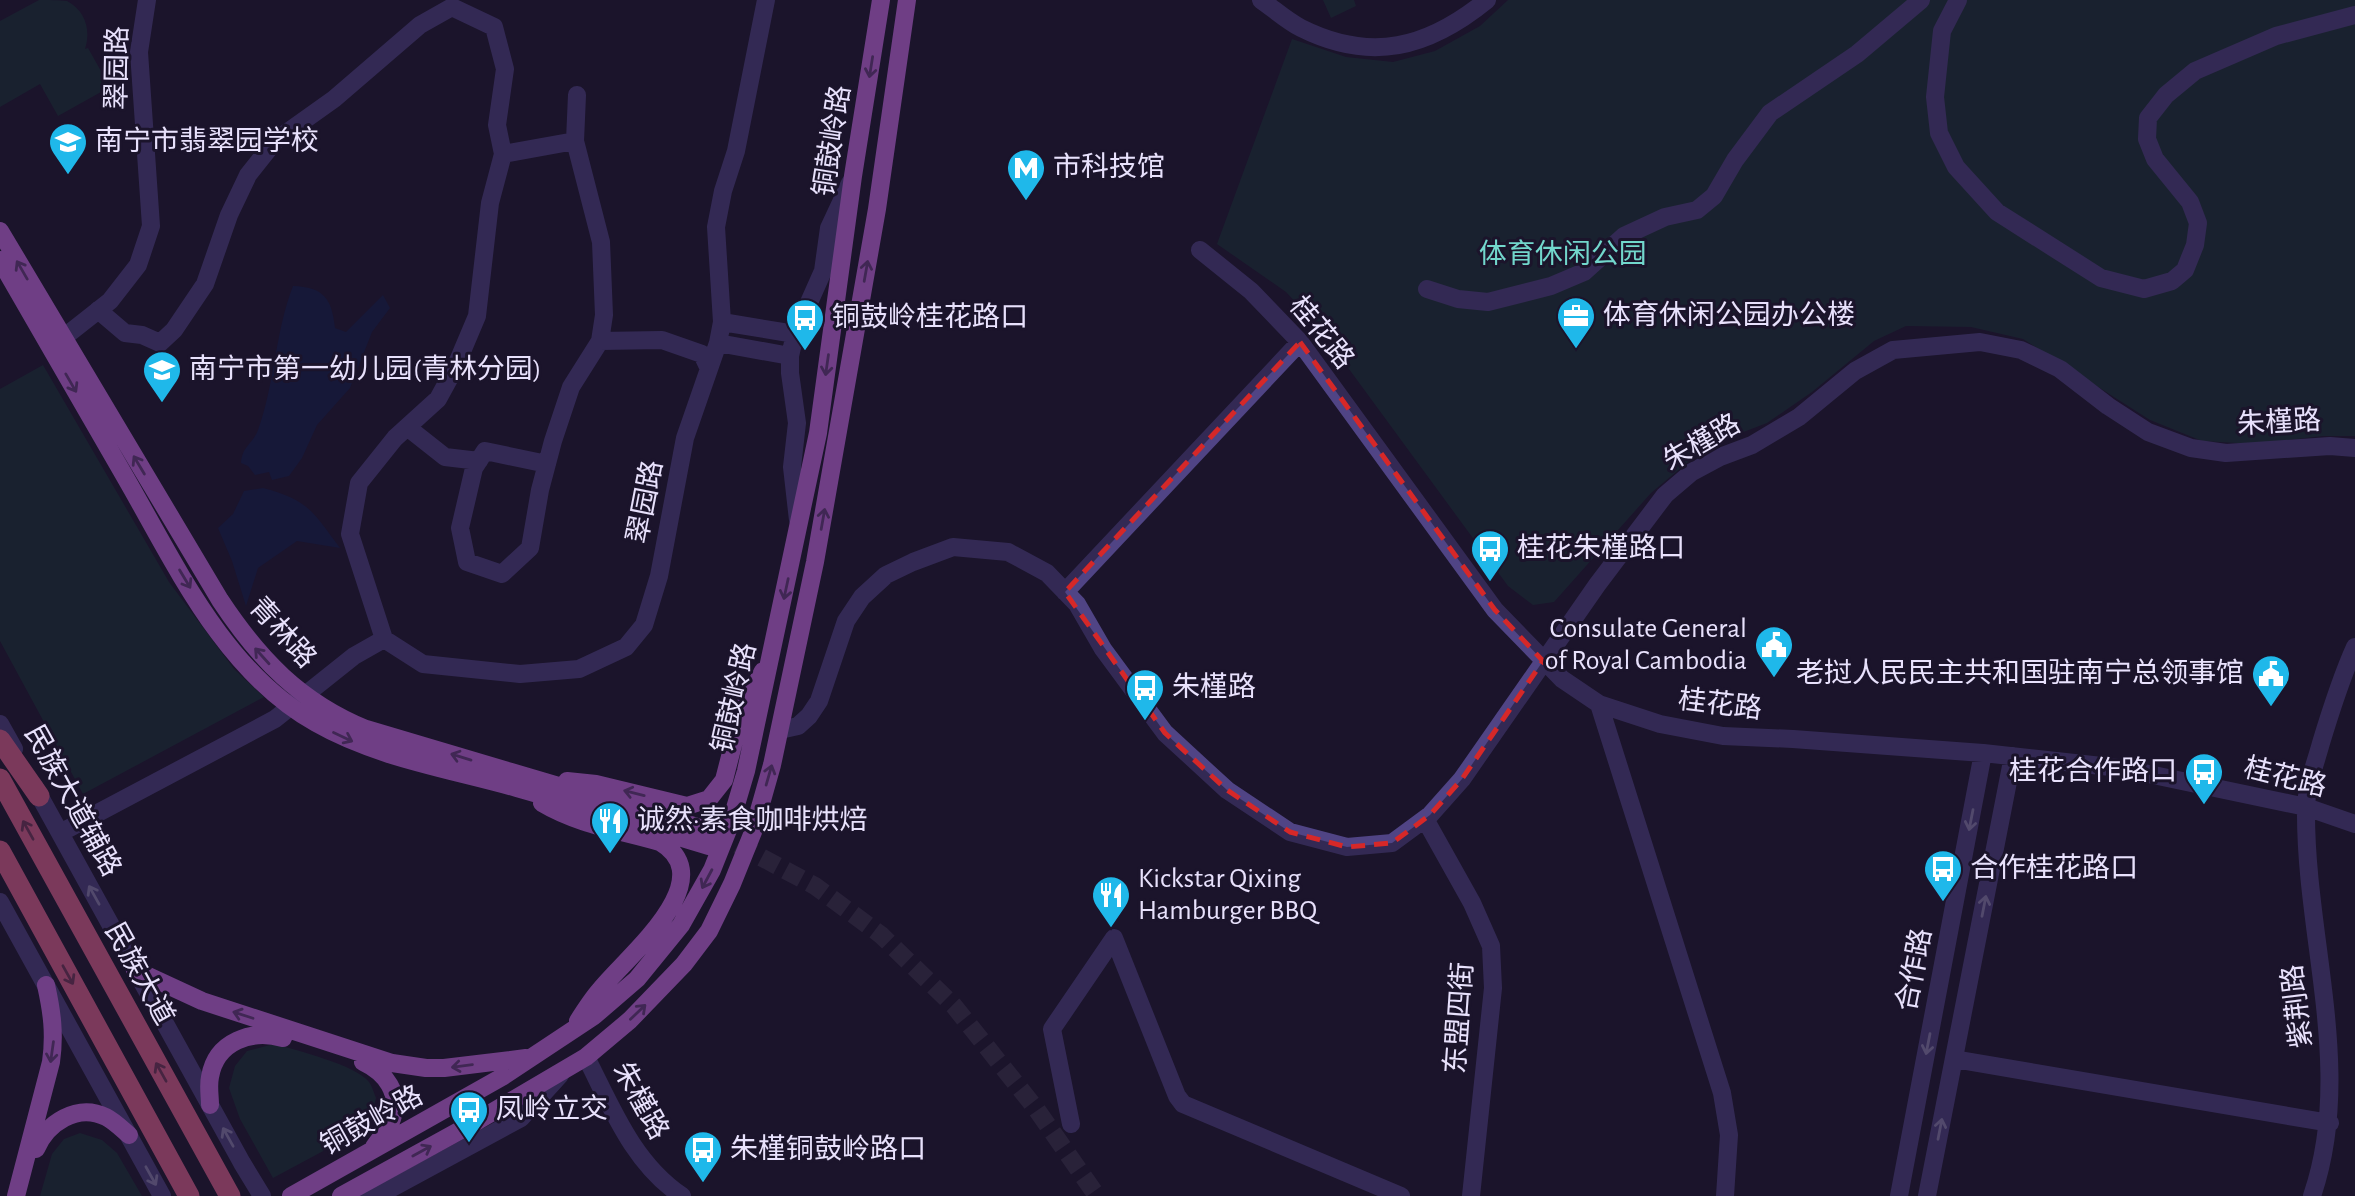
<svg xmlns="http://www.w3.org/2000/svg" width="2355" height="1196" viewBox="0 0 2355 1196" font-family="'Alegreya Sans','Noto Sans SC',sans-serif">
	<rect width="100%" height="100%" fill="#1b142b"/>
	<path fill="#183134" d="M 39,0 C 47,0 60,0 67,1 C 86,11 91,31 85,49 L 88,48 L 110,87 L 58,116 L 40,84 L 0,107 L 0,21 Z
		M 1323,0 L 1354,0 L 1356,6 L 1331,18 Z
		M 1508,0 L 2355,0 L 2355,436 L 2323,436 L 2254,444 L 2202,441 L 2150,420 L 2023,339 L 1971,327 L 1906,326 L 1874,341 L 1812,392 L 1767,423 L 1707,446 L 1651,493 L 1554,602 L 1533,605 L 1508,586 L 1316,324 L 1286,292 L 1217,244 L 1292,39 L 1346,57 L 1393,62 L 1435,51 L 1480,26 Z
		M 43,365 L 169,582 L 234,669 L 264,697 L 83,794 L 0,641 L 0,389 Z
		M 274,1044 C 296,1050 356,1065 369,1082 C 372,1086 374,1093 376,1098 L 371,1118 L 355,1134 L 273,1178 L 240,1119 L 229,1088 L 235,1066 L 247,1051 Z
		M 80,1133 L 102,1140 L 117,1153 L 142,1196 L 40,1196 L 52,1154 L 64,1139 Z"/>
	<path fill="#111d47" d="M 293,286 C 324,287 332,299 335,328 L 346,332 L 383,295 L 390,308 L 372,332 L 350,388 L 317,425 L 302,458 L 289,476 L 272,480 L 269,472 L 255,475 L 248,466 L 241,463 C 242,446 253,444 258,430 C 275,383 275,332 293,286 Z
		M 263,488 C 309,500 313,512 340,548 L 297,541 L 258,568 L 246,606 L 232,561 L 218,528 L 233,514 L 244,491 Z"/>
	<g fill="none" stroke-linecap="round" stroke-linejoin="round">
		<path stroke="#3a334a" stroke-width="18" stroke-dasharray="18 9" stroke-linecap="butt" d="M 714,832 L 815,886 L 881,935 L 954,1006 L 1037,1110 L 1097,1196"/>
		<path stroke="#504485" stroke-width="18" d="M 1261,0 C 1274,9 1287,21 1301,28 C 1371,63 1428,48 1487,0
			M 1958,0 L 1942,31 L 1935,97 L 1939,133 L 1956,167 L 1997,212 L 2101,278 L 2144,289 L 2172,281 L 2185,270 L 2195,245 L 2198,223 L 2190,202 L 2155,159 L 2147,139 L 2148,118 L 2166,95 L 2195,71 L 2276,36 L 2355,15
			M 575,141 L 577,95
			M 503,154 L 575,141 L 601,242 L 604,315 L 600,341 L 571,387 L 553,441 L 540,490 L 530,548 L 502,574 L 467,562 L 460,528 L 474,468 L 485,451 L 547,464
			M 1200,250 L 1251,291 L 1300,342 L 1495,610 L 1562,679 L 1599,704 L 1660,724 L 1723,736 L 1793,739 L 1983,753 L 2120,768 L 2306,807 L 2355,824
			M 1427,289 L 1458,299 L 1488,302 L 1551,286 L 1584,272 L 1624,236 L 1665,217 L 1697,210 L 1714,196 L 1735,160 L 1770,113 L 1857,54 L 1921,0
			M 98,310 L 125,333 L 142,335 L 160,343 L 174,330 L 205,284 L 229,215 L 248,175 L 275,141 L 334,99 L 420,25 L 452,7 L 494,27 L 505,69 L 497,125 L 503,154 L 490,203 L 477,316 L 455,368 L 438,399 L 395,438 L 359,483 L 350,534 L 384,639
			M 722,322 L 795,334
			M 600,341 L 662,340 L 702,354 L 709,369
			M 52,343 L 63,338 L 110,301 L 138,265 L 151,226 L 139,52 L 147,0
			M 718,343 L 790,356
			M 407,427 L 445,457 L 479,461
			M 798,520 L 792,467 L 797,423 L 790,373 L 790,356 L 795,334 L 823,271 L 829,228 L 850,183
			M 1065,592 L 1300,342
			M 1599,704 L 1722,1093 L 1729,1135 L 1725,1196
			M 0,724 L 14,749
			M 780,730 L 798,726 L 809,716 L 819,701 L 846,621 L 862,597 L 886,575 L 913,562 L 953,547 L 1008,552 L 1047,573 L 1077,604 L 1103,649 L 1165,733 L 1227,790 L 1290,832 L 1347,847 L 1392,843 L 1430,815 L 1462,779 L 1597,585 L 1665,495 L 1692,472 L 1720,457 L 1752,445 L 1799,417 L 1855,371 L 1893,350 L 1980,342 L 2021,350 L 2060,369 L 2108,406 L 2148,432 L 2191,448 L 2226,453 L 2330,446 L 2355,448
			M 34,786 L 242,1163 L 262,1196
			M 1425,819 L 1472,903 L 1491,946 L 1493,988 L 1471,1196
			M 60,833 L 275,719 L 354,656 L 384,639 L 423,664 L 520,674 L 579,669 L 626,647 L 644,625 L 659,576 L 685,438 L 718,343 L 722,322 L 716,227 L 723,191 L 736,151 L 766,0
			M 0,902 L 162,1196
			M 586,1057 C 612,1108 633,1163 682,1196
			M 1954,1059 L 2330,1123
			M 1071,1124 L 1052,1029 L 1114,938 L 1177,1096 L 1183,1104 L 1401,1196
			M 356,1196 L 390,1189 L 521,1118 L 560,1075
			M 1899,1196 L 1983,753
			M 1927,1196 L 2013,756
			M 2312,1196 C 2355,1071 2305,938 2306,810 C 2306,787 2315,765 2321,743 C 2331,710 2341,678 2355,647"/>
		<path stroke="#d472f2" stroke-width="18" d="M 0,231 L 220,600 C 259,659 300,702 366,729 L 714,832
			M 0,260 C 41,332 83,403 124,475 C 175,563 223,671 316,723 C 377,758 450,769 517,788 C 581,806 645,827 709,846
			M 567,781 L 596,784 L 687,806 L 709,799 L 724,780 L 742,710 L 763,671
			M 542,803 C 579,825 619,830 660,842 C 724,880 625,958 600,990 C 592,999 585,1010 578,1021
			M 135,970 L 202,1001 L 392,1063 L 426,1068 L 444,1068 L 526,1058
			M 363,1062 C 386,1073 401,1093 392,1119 C 389,1129 380,1138 374,1147
			M 210,1105 C 210,1096 208,1086 210,1077 C 216,1041 252,1029 283,1038
			M 36,1149 C 47,1123 77,1103 106,1117 C 114,1121 122,1129 129,1135
			M 16,1196 L 51,1062 C 55,1034 52,1012 46,985
			M 291,1196 L 502,1077 L 594,1016 L 637,979 L 681,925 L 712,870 L 730,825 L 746,771 L 818,433 L 853,176 L 881,0
			M 341,1196 L 479,1120 L 586,1057 L 630,1020 L 684,964 L 709,931 L 732,884 L 753,832 L 772,765 L 815,562 L 877,209 L 907,0"/>
		<path stroke="#f06796" stroke-width="21" d="M 0,740 L 39,796
			M 0,779 L 230,1196
			M 0,851 L 189,1196"/>
	</g>
	<defs><path id="oneway-shaft" d="M-6 0H5M1.5-3L5.5 0L1.5 3" fill="none" stroke-width="1.6" stroke-linecap="round" stroke-linejoin="round" transform="scale(1.75)"/></defs>
	<g stroke="#6e3e85">
		<use href="#oneway-shaft" transform="translate(871 67) rotate(99)"/>
		<use href="#oneway-shaft" transform="translate(22 270) rotate(-120)"/>
		<use href="#oneway-shaft" transform="translate(866 271) rotate(-80)"/>
		<use href="#oneway-shaft" transform="translate(827 365) rotate(98)"/>
		<use href="#oneway-shaft" transform="translate(71 383) rotate(60)"/>
		<use href="#oneway-shaft" transform="translate(139 465) rotate(-121)"/>
		<use href="#oneway-shaft" transform="translate(823 519) rotate(-80)"/>
		<use href="#oneway-shaft" transform="translate(185 579) rotate(59)"/>
		<use href="#oneway-shaft" transform="translate(786 589) rotate(102)"/>
		<use href="#oneway-shaft" transform="translate(262 656) rotate(-132)"/>
		<use href="#oneway-shaft" transform="translate(343 737) rotate(25)"/>
		<use href="#oneway-shaft" transform="translate(461 757) rotate(-163)"/>
		<use href="#oneway-shaft" transform="translate(769 775) rotate(-74)"/>
		<use href="#oneway-shaft" transform="translate(634 793) rotate(-166)"/>
		<use href="#oneway-shaft" transform="translate(707 879) rotate(118)"/>
		<use href="#oneway-shaft" transform="translate(638 1012) rotate(-44)"/>
		<use href="#oneway-shaft" transform="translate(243 1015) rotate(-162)"/>
		<use href="#oneway-shaft" transform="translate(52 1052) rotate(98)"/>
		<use href="#oneway-shaft" transform="translate(462 1066) rotate(173)"/>
		<use href="#oneway-shaft" transform="translate(422 1151) rotate(-29)"/>
	</g>
	<g stroke="#948bbb">
		<use href="#oneway-shaft" transform="translate(1971 820) rotate(101)"/>
		<use href="#oneway-shaft" transform="translate(94 895) rotate(-119)"/>
		<use href="#oneway-shaft" transform="translate(1984 906) rotate(-79)"/>
		<use href="#oneway-shaft" transform="translate(1928 1044) rotate(101)"/>
		<use href="#oneway-shaft" transform="translate(1940 1129) rotate(-79)"/>
		<use href="#oneway-shaft" transform="translate(228 1137) rotate(-119)"/>
		<use href="#oneway-shaft" transform="translate(151 1176) rotate(61)"/>
	</g>
	<g stroke="#7b395b">
		<use href="#oneway-shaft" transform="translate(28 830) rotate(-119)"/>
		<use href="#oneway-shaft" transform="translate(68 975) rotate(61)"/>
		<use href="#oneway-shaft" transform="translate(161 1072) rotate(-119)"/>
	</g>
	<path d="M0 0H2355V1196H0ZM 1300,342 L 1495,610 L 1543,661 L 1462,779 L 1430,815 L 1392,843 L 1347,847 L 1290,832 L 1227,790 L 1165,733 L 1065,592 Z" fill="#1b142b" fill-opacity=".55" fill-rule="evenodd"/>
	<path fill="none" stroke="#d62828" stroke-width="5" stroke-dasharray="14 9" stroke-linejoin="round" d="M 1300,342 L 1495,610 L 1543,661 L 1462,779 L 1430,815 L 1392,843 L 1347,847 L 1290,832 L 1227,790 L 1165,733 L 1065,592 Z"/>
	<defs>
		<symbol id="school-pin" viewBox="-11 -11 22 30"><path d="M0 17L-7.5 6A9.5 9.5 0 1 1 7.5 6Z" fill="#1fb8ea" stroke="#1b142b"/><path d="M0-5L7-2L0 1L-7-2ZM-4 1L0 2.5L4 1V4Q0 6-4 4Z" fill="#fff"/></symbol>
		<symbol id="metro-pin" viewBox="-11 -11 22 30"><path d="M0 17L-7.5 6A9.5 9.5 0 1 1 7.5 6Z" fill="#1fb8ea" stroke="#1b142b"/><path d="M-5.5 5V-5H-3L0 0L3-5H5.5V5H3V-.5L0 4L-3-.5V5Z" fill="#fff"/></symbol>
		<symbol id="office-pin" viewBox="-11 -11 22 30"><path d="M0 17L-7.5 6A9.5 9.5 0 1 1 7.5 6Z" fill="#1fb8ea" stroke="#1b142b"/><path d="M-6-3h4V-5.5h4V-3h4V5H-6ZM-1-4.5V-3h2v-1.5ZM-6 0V1H6V0Z" fill="#fff"/></symbol>
		<symbol id="bus-pin" viewBox="-11 -11 22 30"><path d="M0 17L-7.5 6A9.5 9.5 0 1 1 7.5 6Z" fill="#1fb8ea" stroke="#1b142b"/><path d="M-5-6H5V4H4V6H2V4H-2V6H-4V4H-5ZM-3.5-4V0h7V-4ZM-3.5 1.2v1.5H-2V1.2ZM2 1.2v1.5H3.5V1.2Z" fill="#fff"/></symbol>
		<symbol id="civic-pin" viewBox="-11 -11 22 30"><path d="M0 17L-7.5 6A9.5 9.5 0 1 1 7.5 6Z" fill="#1fb8ea" stroke="#1b142b"/><path d="M-.6-6.5H3V-4.5H.6V-3L4-1V1h2V6H-6V1h2V-1L-.6-3ZM-1.2 2.5V6h2.4V2.5Z" fill="#fff"/></symbol>
		<symbol id="restaurant-pin" viewBox="-11 -11 22 30"><path d="M0 17L-7.5 6A9.5 9.5 0 1 1 7.5 6Z" fill="#1fb8ea" stroke="#1b142b"/><path d="M-5-6h1v4h1v-4h1v4h1v-4h1v5L-1.5 .5V6h-2V.5L-5-1ZM5-6V6H3V1.5H1.5Q1.5-4 5-6Z" fill="#fff"/></symbol>
	</defs>
	<g fill-rule="evenodd">
		<use href="#school-pin" x="46" y="120" width="44" height="60"/>
		<use href="#metro-pin" x="1004" y="146" width="44" height="60"/>
		<use href="#office-pin" x="1554" y="294" width="44" height="60"/>
		<use href="#bus-pin" x="783" y="296" width="44" height="60"/>
		<use href="#school-pin" x="140" y="348" width="44" height="60"/>
		<use href="#bus-pin" x="1468" y="527" width="44" height="60"/>
		<use href="#civic-pin" x="1752" y="623" width="44" height="60"/>
		<use href="#civic-pin" x="2249" y="652" width="44" height="60"/>
		<use href="#bus-pin" x="1123" y="666" width="44" height="60"/>
		<use href="#bus-pin" x="2182" y="750" width="44" height="60"/>
		<use href="#restaurant-pin" x="588" y="799" width="44" height="60"/>
		<use href="#bus-pin" x="1921" y="847" width="44" height="60"/>
		<use href="#restaurant-pin" x="1089" y="873" width="44" height="60"/>
		<use href="#bus-pin" x="447" y="1088" width="44" height="60"/>
		<use href="#bus-pin" x="681" y="1128" width="44" height="60"/>
	</g>
	<g text-anchor="middle" dominant-baseline="central" stroke-width="6" stroke-linejoin="round" paint-order="stroke">
		<g font-size="28" fill="#e8e1fc" stroke="#1b142b">
			<text transform="translate(118 68) rotate(-89)">翠园路</text>
			<text transform="translate(833 141) rotate(-81)">铜鼓岭路</text>
			<text transform="translate(1321 333) rotate(51)">桂花路</text>
			<text transform="translate(2279 423) rotate(-3)">朱槿路</text>
			<text transform="translate(1702 443) rotate(-30)">朱槿路</text>
			<text transform="translate(646 502) rotate(-79)">翠园路</text>
			<text transform="translate(282 633) rotate(48)">青林路</text>
			<text transform="translate(735 698) rotate(-77)">铜鼓岭路</text>
			<text transform="translate(1720 705) rotate(7)">桂花路</text>
			<text transform="translate(2285 778) rotate(14)">桂花路</text>
			<text transform="translate(72 801) rotate(61)">民族大道辅路</text>
			<text transform="translate(1915 970) rotate(-79)">合作路</text>
			<text transform="translate(139 974) rotate(61)">民族大道</text>
			<text transform="translate(2298 1006) rotate(-97)">紫荆路</text>
			<text transform="translate(1460 1018) rotate(-86)">东盟四街</text>
			<text transform="translate(640 1101) rotate(61)">朱槿路</text>
			<text transform="translate(372 1121) rotate(-29)">铜鼓岭路</text>
		</g>
		<g font-size="28" fill="#e8e1fc" stroke="#1b142b" text-anchor="start">
			<text x="95" y="142">南宁市翡翠园学校</text>
			<text x="1053" y="168">市科技馆</text>
			<text x="1603" y="316">体育休闲公园办公楼</text>
			<text x="832" y="318">铜鼓岭桂花路口</text>
			<text x="189" y="370">南宁市第一幼儿园(青林分园)</text>
			<text x="1517" y="549">桂花朱槿路口</text>
			<text x="1747" y="629" text-anchor="end">Consulate General<tspan x="1747" dy="32">of Royal Cambodia</tspan></text>
			<text x="2244" y="674" text-anchor="end">老挝人民民主共和国驻南宁总领事馆</text>
			<text x="1172" y="688">朱槿路</text>
			<text x="2177" y="772" text-anchor="end">桂花合作路口</text>
			<text x="637" y="821">诚然·素食咖啡烘焙</text>
			<text x="1970" y="869">合作桂花路口</text>
			<text x="1138" y="879">Kickstar Qixing<tspan x="1138" dy="32">Hamburger BBQ</tspan></text>
			<text x="496" y="1110">凤岭立交</text>
			<text x="730" y="1150">朱槿铜鼓岭路口</text>
		</g>
		<g font-size="28" fill="#72d7cc" stroke="#1b142b">
			<text x="1563" y="255">体育休闲公园</text>
		</g>
	</g>
</svg>
